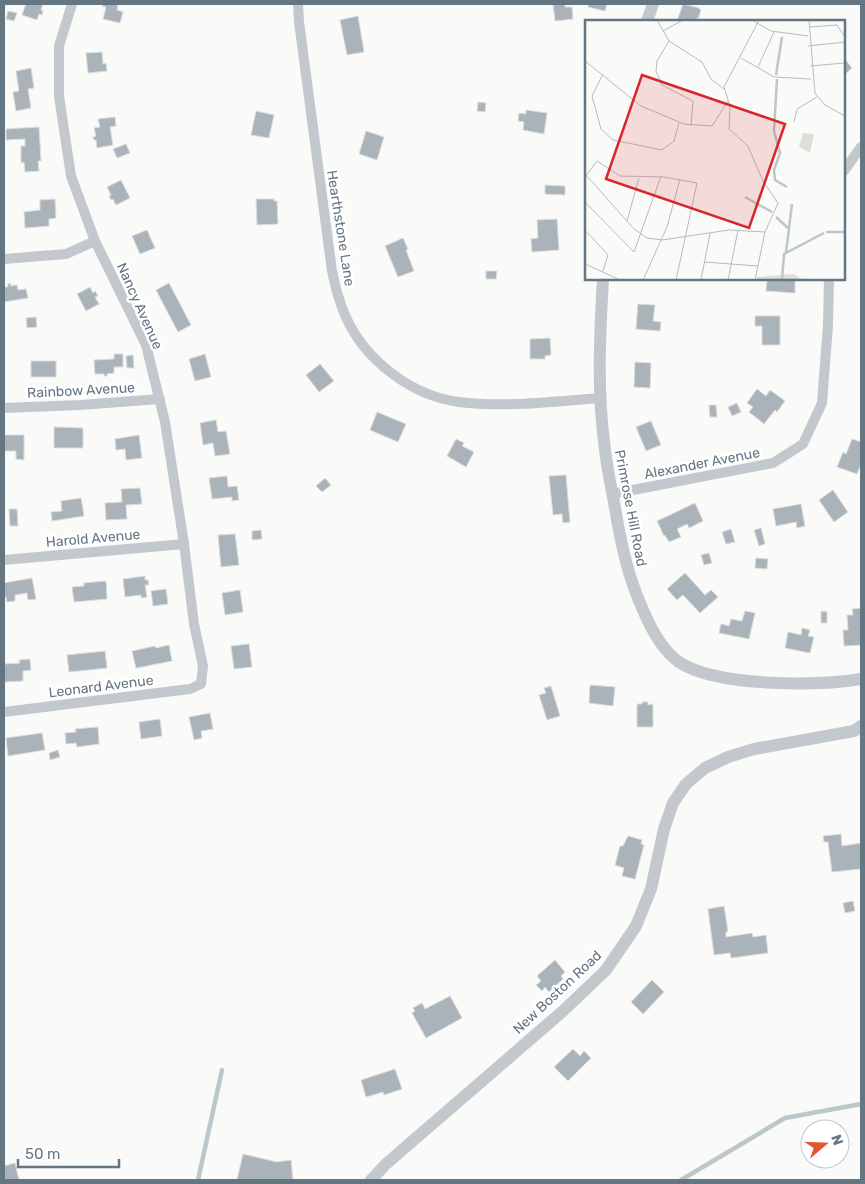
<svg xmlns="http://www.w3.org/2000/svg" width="865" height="1184" viewBox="0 0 865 1184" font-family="Rubik,sans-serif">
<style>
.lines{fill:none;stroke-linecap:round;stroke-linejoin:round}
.stream{stroke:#bbc7cb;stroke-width:4.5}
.building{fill:#aab3b9;stroke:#dcdcda}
.minor{stroke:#c3c8cc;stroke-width:10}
.tertiary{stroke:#c3c8cc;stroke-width:12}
.labels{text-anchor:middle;stroke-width:5;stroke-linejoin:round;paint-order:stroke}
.street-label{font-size:14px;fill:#657683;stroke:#fff}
.inset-river{fill:none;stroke:#bbc7cb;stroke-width:2.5}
.inset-road{fill:none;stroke:#b5bdc2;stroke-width:1}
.view{fill:#d62828;fill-opacity:0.15;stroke:#d62828;stroke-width:2.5}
.inset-edge{fill:none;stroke:#657683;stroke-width:2.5}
</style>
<rect width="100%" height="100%" fill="#fafaf8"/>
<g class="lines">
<!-- stream -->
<g class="stream">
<path d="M198,1180L222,1070"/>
<path d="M681,1180L785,1118L861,1104"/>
</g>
</g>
<!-- building -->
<g class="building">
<path d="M26,4H43L41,10L43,11L42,15L39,14L37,20L22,15Z"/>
<path d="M103,4H118L117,10L123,12L120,23L103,19L106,7L102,6Z"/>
<path d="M553,4H565V7H572L573,19L555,21Z"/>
<path d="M588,4H607L605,11L588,7Z"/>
<path d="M683,4L699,8V9L701,10L698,19L696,18L695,21H677Z"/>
<path d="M8,11L17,13L14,21L6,19Z"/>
<path d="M358,16L364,52L347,55L340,20Z"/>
<path d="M102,52L103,64L106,63L107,71L88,73L86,53Z"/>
<path d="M844,58L852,68L844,75Z"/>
<path d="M31,68L34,88L28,89L31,108L16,111L13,92L19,91L16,71Z"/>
<path d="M478,102L486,103L485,112L477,111Z"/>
<path d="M526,110L547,113L544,134L523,130L524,122L518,121L519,113L526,114Z"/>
<path d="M256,111L274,115L269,138L251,135Z"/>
<path d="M115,117L116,126L110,127L113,145L97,148L96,140H94L93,137L96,136L94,128L100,127L98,119Z"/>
<path d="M39,127L41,161H38L39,171L25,172L24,162L21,163V146H25V139L6,140V129Z"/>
<path d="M366,131L384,137L377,160L359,154Z"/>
<path d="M126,144L130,153L117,158L113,149Z"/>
<path d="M121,180L130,198L116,205L113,199L111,200L109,196L111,195L107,187Z"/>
<path d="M545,185L565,186V195L545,194Z"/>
<path d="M55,199L56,218L49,219V226L25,228L24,212L40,210V200Z"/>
<path d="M256,199H274V201H277L278,224L257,225Z"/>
<path d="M557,219L559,250L532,252L531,239L538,238L537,220Z"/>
<path d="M147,230L155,248L140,254L132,236Z"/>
<path d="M403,238L408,249L406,250L414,271L398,277L385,246Z"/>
<path d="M486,271H497L496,279H486Z"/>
<path d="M779,279H795V293L766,291L767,280L779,281Z"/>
<path d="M10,283L11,286L17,285L18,290L26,289L28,298L4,302V287H8V284Z"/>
<path d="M169,283L191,325L178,332L156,290Z"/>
<path d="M90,287L93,293L95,291L98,296L95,297L99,304L86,311L77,294Z"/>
<path d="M638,304L655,305L653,321L661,322L660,331L636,329Z"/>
<path d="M755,316H780V345H762V326H755Z"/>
<path d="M36,317L37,327L27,328L26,318Z"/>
<path d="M550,338L551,355L545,356V359H530V339Z"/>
<path d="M114,354H123V367H114V373L107,374V376H104V374H95L94,360L114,359Z"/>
<path d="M205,354L211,377L195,381L189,359Z"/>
<path d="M133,355L134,368H127L126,356Z"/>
<rect x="31" y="361" width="25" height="16"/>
<path d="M635,362L651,363L650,388L634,387Z"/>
<path d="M320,364L334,381L319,392L306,375Z"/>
<path d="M757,389L766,396L770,390L785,401L777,412L775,410L764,424L749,412L753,407L747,403Z"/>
<path d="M737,403L741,412L732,416L728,407Z"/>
<path d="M709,405H716L717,417H710Z"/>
<path d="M377,412L406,424L398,442L370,430Z"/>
<path d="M216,420L218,432L226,431L230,454L215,456L213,443L203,445L200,423Z"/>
<path d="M651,421L661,445L646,451L636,427Z"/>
<path d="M54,427L83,428V448H54Z"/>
<path d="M4,435H24V460L16,459V451H4Z"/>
<path d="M139,435L142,458L126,460L125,449L116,450L115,439Z"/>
<path d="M456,439L464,443L462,446L474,452L466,467L447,456Z"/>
<path d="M852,439L861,442V464L857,474L837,467L843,452L846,454Z"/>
<path d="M566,475L570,522L563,523L562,514L553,515L549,476Z"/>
<path d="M227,476L228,487L237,486L239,500L232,501V497L212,499L209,478Z"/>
<path d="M325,478L331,485L322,492L316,486Z"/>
<path d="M140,488L142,504L126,505L127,519L106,520L105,503L122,502L121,489Z"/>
<path d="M833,490L848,512L834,522L819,500Z"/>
<path d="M81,498L84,516L52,521L51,512L62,511L61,501Z"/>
<path d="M695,503L703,521L689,528L687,524L677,529L681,537L669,542L665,535L664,536L657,521Z"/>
<path d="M801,504L805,526L797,528L796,522L776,526L773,509Z"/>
<path d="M9,509H17L18,526H10Z"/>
<path d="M761,528L765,544L759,546L754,530Z"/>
<path d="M731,529L735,542L726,544L722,532Z"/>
<path d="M261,530L262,539L252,540V531Z"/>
<path d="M235,534L239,565L221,567L218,535Z"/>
<path d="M709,553L712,563L704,565L701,555Z"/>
<path d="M756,558L768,559L767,569L755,568Z"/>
<path d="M685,573L705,595L711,590L718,597L700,613L683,595L677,600L667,589Z"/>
<path d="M145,576V580H148L149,585H145L147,597L141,598V595L125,597L123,579Z"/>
<path d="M32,578L36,599L28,600L27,593L15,595V601L7,602L6,597L4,598V583Z"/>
<path d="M106,581L107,599L74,602L72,587L84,586V583Z"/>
<path d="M166,589L168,604L153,606L151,591Z"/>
<path d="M240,590L243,612L225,615L222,593Z"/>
<path d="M861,608V645L844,646L843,630H848L847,615H853L852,609Z"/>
<path d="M745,611L755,613L749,639L719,633L721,624L729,626L731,619L742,621Z"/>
<path d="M821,611L827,612V623H821Z"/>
<path d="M802,628L810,630L808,636L814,637L810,653L785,648L788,632L801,635Z"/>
<path d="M249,644L252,667L234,669L231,646Z"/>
<path d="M169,645L172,661L136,668L132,651L155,646L156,648Z"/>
<path d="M105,651L107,668L69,672L67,655Z"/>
<path d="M30,659L31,670L23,671V681L4,682V664L20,663L19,660Z"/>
<path d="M590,685L615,687L613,706L589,703Z"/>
<path d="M551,686L560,716L547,720L539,695L546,693L544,688Z"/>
<path d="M642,702H648V705L653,704V727H637V704H642Z"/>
<path d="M210,713L213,729L201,731L202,738L194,740L189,717Z"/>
<path d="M160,719L162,736L141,739L139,722Z"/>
<path d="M98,727L99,744L77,747L76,743L66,744L65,733L76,732L75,729Z"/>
<path d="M42,733L45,750L8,756L6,738Z"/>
<path d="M58,750L60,757L50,760L49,753Z"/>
<path d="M841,834L842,846L861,843V869L832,872L828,842H824L823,836Z"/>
<path d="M628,836L642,840L641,844L644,845L635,879L622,876L624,868L615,865L620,846H623Z"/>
<path d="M853,901L855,911L845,913L843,903Z"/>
<path d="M724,906L728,931L726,932V937L752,933L753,937L766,935L768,953L731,958L730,953L714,955L708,909Z"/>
<path d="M555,960L565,972L561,976L563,979L549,992L545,987L542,991L536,985L541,981L537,976Z"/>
<path d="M652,980L664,992L643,1014L631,1002Z"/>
<path d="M450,996L462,1018L426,1038L412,1013L415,1011L413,1008L422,1003L425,1009Z"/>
<path d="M573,1049L580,1056L584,1051L591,1058L568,1081L554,1067Z"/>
<path d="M395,1069L402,1089L384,1095L383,1092L366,1097L361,1080Z"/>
<path d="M243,1154L277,1162L291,1160L293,1180H237Z"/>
<path d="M15,1163L19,1180H4V1166Z"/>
</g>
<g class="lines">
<!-- minor -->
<g class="minor">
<path d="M298,4L299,22L332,271C335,286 339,301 345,315C364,360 412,396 459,402C506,408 555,401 601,398"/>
<path d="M844,171L861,147"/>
<path d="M4,259L66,254L95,241"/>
<path d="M4,408L80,405L160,399"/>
<path d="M612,494L773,463L803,444L822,403L828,325L829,279"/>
<path d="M4,560L184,544"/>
<path d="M4,712L190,689L201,684L203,666L194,624L184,544L165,422L146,345L95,241L71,176L59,96V46L72,4"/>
</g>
<!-- tertiary -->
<g class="tertiary">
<path d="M647,21L653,4"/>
<path d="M603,279C600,332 597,388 604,441C606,464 611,486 615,508C621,544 628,577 643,610C651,629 662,650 679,662C716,687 818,686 861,679"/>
<path d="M371,1180L386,1164L563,1011L606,970L636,926L651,889L664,829L673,803L686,784L705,768L728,757L754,749L854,731L861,726"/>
</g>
</g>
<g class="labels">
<!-- street labels -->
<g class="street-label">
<text transform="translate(341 228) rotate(81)" y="5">Hearthstone Lane</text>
<text transform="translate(140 306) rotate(66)" y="5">Nancy Avenue</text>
<text transform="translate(81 390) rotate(-3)" y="5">Rainbow Avenue</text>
<text transform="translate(702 463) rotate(-11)" y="5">Alexander Avenue</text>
<text transform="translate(631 508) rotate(79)" y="5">Primrose Hill Road</text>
<text transform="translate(93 538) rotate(-5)" y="5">Harold Avenue</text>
<text transform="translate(101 686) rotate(-7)" y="5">Leonard Avenue</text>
<text transform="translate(557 992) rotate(-43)" y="5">New Boston Road</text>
</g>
</g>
<!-- overview -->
<g transform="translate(585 20)">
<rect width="260" height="260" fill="#fafaf8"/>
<path d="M218,113L229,114L225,133L214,127Z" fill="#dadfd7"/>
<path d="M209,254L218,260H172V257Z" fill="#dadfd7"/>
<path class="inset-river" d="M191,55L197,17M192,59L189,111L195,133L189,150L190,160L202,167M160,177L187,192M191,197L204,209L201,232M204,208L207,184M241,212H260M197,260L199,234L239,213"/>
<path class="inset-road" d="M72,0L84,21L117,42L126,59L139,69M167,0L186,11L223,16M224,0L230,73L240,85L260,96M224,7L252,5L260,17M78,11L98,0M84,21L72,41L71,51L77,65L108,81L106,106M223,26L260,22M156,38L189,57L226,59M0,41L56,86L99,104L127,106L143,81M225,46L260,43M173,47L189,12M18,54L7,76L16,109L28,120L77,130L89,121L94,103M209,102L212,89L232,77M1,155L49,209L62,218L77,220L144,210L180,212M0,157L12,141L35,156L79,157L112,163L91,260M0,182L49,232L76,156M42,201L54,158M0,210L23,235L18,251M119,242L173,246M0,244L35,260M58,260L82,207L95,159M116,260L125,213M143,260L153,210M170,260L180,212L193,183L178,161L163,126L144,109L145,86L139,67L174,0"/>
<path class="view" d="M57,55L200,104L164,208L21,159Z"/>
<rect width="260" height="260" class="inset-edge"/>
</g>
<!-- border -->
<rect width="865" height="1184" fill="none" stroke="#657683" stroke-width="10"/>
<!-- north arrow -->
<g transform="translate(825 1144) rotate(71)"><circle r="24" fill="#ffffff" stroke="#c1c8cd"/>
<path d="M0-4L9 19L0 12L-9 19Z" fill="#e4572e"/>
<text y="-8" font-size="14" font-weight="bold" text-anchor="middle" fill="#657683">N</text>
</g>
<!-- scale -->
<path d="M18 1159v8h101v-8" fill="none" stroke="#657683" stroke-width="2.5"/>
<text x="25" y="1159" font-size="15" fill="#657683" stroke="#ffffff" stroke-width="4" paint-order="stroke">50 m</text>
</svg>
